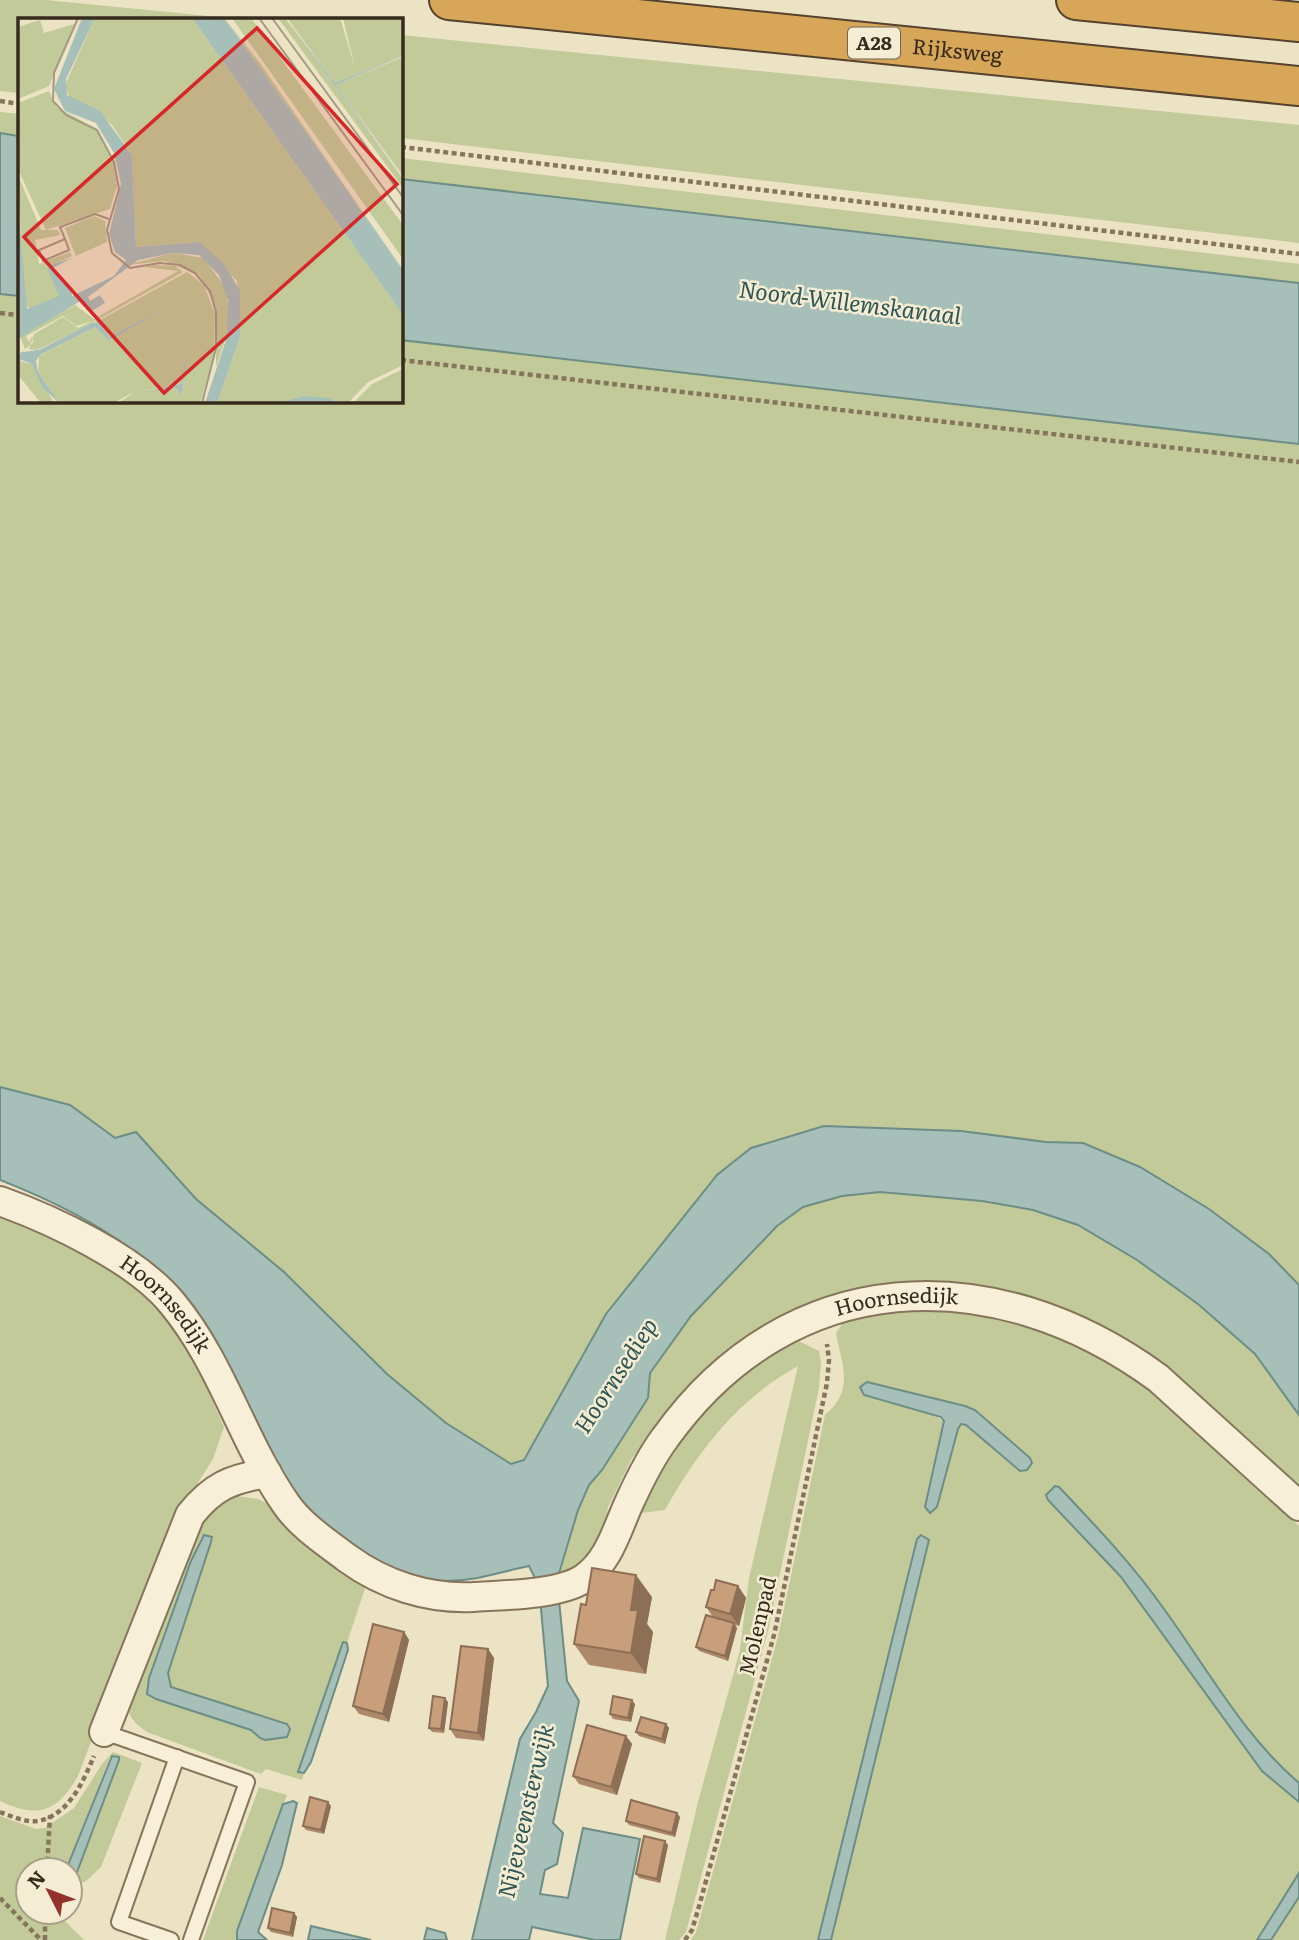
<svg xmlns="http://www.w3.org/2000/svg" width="1299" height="1940" viewBox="0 0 1299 1940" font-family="Literata,serif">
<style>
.green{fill:#c1ca98;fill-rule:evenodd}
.water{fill:#a6bfb9;stroke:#6d8d87;stroke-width:2}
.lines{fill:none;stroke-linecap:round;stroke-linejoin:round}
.service-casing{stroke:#86745b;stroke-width:18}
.minor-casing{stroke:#86745b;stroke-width:32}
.motorway-casing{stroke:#54422f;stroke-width:42}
.path{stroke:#86745b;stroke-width:4.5;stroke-dasharray:5 3.5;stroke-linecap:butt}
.service{stroke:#f7efd7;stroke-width:14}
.minor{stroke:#f7efd7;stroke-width:28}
.motorway{stroke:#d8a658;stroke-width:38}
.wall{fill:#ad896a}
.shaded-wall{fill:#8d6f56}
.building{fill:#c99f7b;stroke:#8d6f56;stroke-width:2}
.labels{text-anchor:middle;stroke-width:5;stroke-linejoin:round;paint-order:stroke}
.shield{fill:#f4ecd3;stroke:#706554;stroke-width:2}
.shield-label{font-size:19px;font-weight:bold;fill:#372b1e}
.street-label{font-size:21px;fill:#372b1e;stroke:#f4ecd3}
.water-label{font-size:23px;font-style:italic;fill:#2e5655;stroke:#f4ecd3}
.inset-road{fill:none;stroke:#a49982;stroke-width:2}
.view{fill:#d62828;fill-opacity:0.15;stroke:#d62828;stroke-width:3.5}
.inset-edge{fill:none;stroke:#372b1e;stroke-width:3.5}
</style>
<rect width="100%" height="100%" fill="#ece2c4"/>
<!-- green -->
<g class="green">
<path d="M0,0H46L239,19H19V93L0,91Z"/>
<path d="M401,35L1299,125V243L401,138Z"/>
<path d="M0,112L19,114V136L0,133Z"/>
<path d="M401,158L1299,264V283L401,179Z"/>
<path d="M0,294L19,296V401H401V340L1299,444V1285L1269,1254L1209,1209L1140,1167L1083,1143L1046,1142L961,1131L824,1126L606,1314L524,1461L511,1464L446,1423L387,1374L284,1272L196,1199L136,1132L115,1138L70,1105L0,1087Z"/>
<path d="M880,1192L982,1201L1034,1210L1078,1225L1137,1260L1198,1304L1255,1354L1299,1415V1497L1073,1321L855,1295L668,1420L632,1458L608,1507L602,1545L589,1564L557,1580L578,1510L589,1485L602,1470L648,1398L650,1374L691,1316L777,1226L803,1207L842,1196Z"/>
<path d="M0,1204L116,1268L151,1300L188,1345L224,1427L213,1459L177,1516L78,1776C57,1812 39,1819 0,1801Z"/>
<path d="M962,1308L1065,1334L1144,1379L1299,1526V1783C1243,1735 1207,1668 1164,1609C1133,1565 1096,1526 1059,1487L1048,1500L1121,1577L1262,1771L1299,1802V1873L1257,1940H831L929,1541L917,1539L818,1940H691L696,1932L702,1911L778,1637L825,1415C855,1390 842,1366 836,1333L845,1320L853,1316ZM867,1382L965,1406L975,1410L1030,1458L1032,1463L1020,1471L966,1424H961L926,1506L944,1421Z"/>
<path d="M799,1341L819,1351L821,1363L819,1388L768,1631L686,1932L679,1940H665L699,1798L740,1650L749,1578L798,1366C738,1399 698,1451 665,1510L634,1514L651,1479L709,1398L786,1343Z"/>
<path d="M236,1496L258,1499L269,1504L368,1579L347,1643L343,1642L298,1771L304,1773L302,1780L266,1769L261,1774L147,1732C134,1723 128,1716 125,1700L204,1511ZM201,1538L190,1607L168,1673L171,1687L287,1737L260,1738L252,1730L156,1699L147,1694L191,1561Z"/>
<path d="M113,1752L142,1763L101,1867L85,1882L73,1883L119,1760L110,1757L66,1870H28V1912H62L63,1919L84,1940H0V1816L36,1829L45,1828L74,1808L102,1764Z"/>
<path d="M259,1787L287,1795L237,1931V1940H203Z"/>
<path d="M1299,1897V1940H1271Z"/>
</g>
<!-- water -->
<g class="water">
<path d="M0,133L19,136V296L0,294Z"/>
<path d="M401,179L1299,283V444L401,340Z"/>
<path d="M0,1087L70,1105L115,1138L136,1132L196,1199L284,1272L387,1374L446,1423L511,1464L524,1460L606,1314L717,1175L751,1148L824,1126L961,1131L1046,1142L1083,1143L1140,1167L1209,1209L1269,1254L1299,1285V1415L1255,1354L1198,1304L1137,1260L1078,1225L1033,1210L982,1201L880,1192L842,1196L803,1207L777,1226L691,1316L650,1373L648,1398L602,1470L589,1485L578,1510L557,1580L567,1681L579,1701L553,1823L563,1833L557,1864L545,1870L540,1894L568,1898L583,1828L640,1839L620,1940H595L532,1927L529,1940H472L520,1739L536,1712L548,1686L540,1598L536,1580L529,1566C499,1572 478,1581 446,1581C381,1581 326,1533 287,1486C274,1469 261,1440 252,1420C233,1380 218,1338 189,1303C139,1244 71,1208 0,1180Z"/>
<path d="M867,1382L965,1406L975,1410L1030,1458L1032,1463L1027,1470L1020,1471L966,1425L961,1424L958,1429L937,1507L930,1513L925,1507L944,1421L941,1417L864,1395L860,1387Z"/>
<path d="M1055,1486L1059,1487C1096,1526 1133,1565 1164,1609C1207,1668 1243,1735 1299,1783V1802L1262,1771L1121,1577L1048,1500L1046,1495Z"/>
<path d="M204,1535L212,1537L211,1542L168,1673L171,1687L287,1724L290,1729L287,1737L265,1740L260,1738L251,1730L156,1699L147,1694L149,1678L191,1561Z"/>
<path d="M921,1535L929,1540L831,1940H818L917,1539Z"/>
<path d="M343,1642L347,1643L348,1650L311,1762L304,1773L298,1772Z"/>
<path d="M112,1756L119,1757V1760L70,1891V1870H66Z"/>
<path d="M293,1801L297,1803L282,1865L258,1932L267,1940H237V1931L283,1804Z"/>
<path d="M1299,1873V1897L1271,1940H1257Z"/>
<path d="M311,1926L371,1940H308Z"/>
<path d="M427,1928L445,1933L447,1940H424Z"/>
</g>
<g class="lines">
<!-- service casing -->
<g class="service-casing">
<g id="service">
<path d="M104,1732L247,1782L191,1940"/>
<path d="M171,1940L119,1922L177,1757"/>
</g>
</g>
<!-- minor casing -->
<g class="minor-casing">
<g id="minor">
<path id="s1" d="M0,1201C53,1220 136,1259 172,1303C222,1363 242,1441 286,1504C301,1526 326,1542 347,1558C384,1585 428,1599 473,1597C503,1595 558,1595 583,1579C609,1562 617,1529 629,1503C639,1481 650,1458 665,1438C789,1264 993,1257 1158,1378L1299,1506"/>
<path d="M104,1732L190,1515C213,1486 231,1479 267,1473"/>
</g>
</g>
<!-- motorway casing -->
<g class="motorway-casing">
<g id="motorway">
<path id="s2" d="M449,0L1299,86"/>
<path d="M1076,0L1299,22"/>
</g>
</g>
<!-- path -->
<g class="path">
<path d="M0,101L19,104"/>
<path d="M401,147L1299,254"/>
<path d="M0,313L19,315"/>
<path d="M401,360L1299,462"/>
<path d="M0,1812C11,1816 26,1823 38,1821C69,1815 83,1782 94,1756"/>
<path d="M47,1870L50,1815"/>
<path d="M0,1898L41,1940"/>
<path d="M45,1940V1912"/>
<path d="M685,1940L692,1930L698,1910L774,1635L827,1383L829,1360L827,1344"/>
</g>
<!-- service -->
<use href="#service" class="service"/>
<!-- minor -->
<use href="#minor" class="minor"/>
<!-- motorway -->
<use href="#motorway" class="motorway"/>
</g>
<!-- wall -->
<g class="wall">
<path d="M738,1586L746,1598L739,1626L735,1625L737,1628L728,1661L699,1651L696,1647L713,1617L706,1607L714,1590Z"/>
<path d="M652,1597L647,1624L653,1632L646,1674L589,1665L574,1644L586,1605Z"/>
<path d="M404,1632L409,1640L389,1722L359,1714L353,1706Z"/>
<path d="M488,1649L494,1658L484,1741L456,1738L450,1729Z"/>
<path d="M448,1702L444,1733L432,1732L429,1728Z"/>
<path d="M635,1704L631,1722L613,1719L610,1714Z"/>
<path d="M666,1724L669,1728L665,1744L639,1736L636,1732Z"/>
<path d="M626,1736L632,1744L617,1795L579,1784L573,1776Z"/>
<path d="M331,1806L324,1834L306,1830L303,1826Z"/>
<path d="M680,1817L675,1837L629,1825L626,1821Z"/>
<path d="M668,1845L660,1883L639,1878L636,1874Z"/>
<path d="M294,1913L297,1917L293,1937L271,1932L268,1928Z"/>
</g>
<!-- shaded-wall -->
<g class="shaded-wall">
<path d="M636,1575L652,1597L647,1624L653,1632L646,1674L631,1653V1610Z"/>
<path d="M738,1586L746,1598L739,1626L730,1614Z"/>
<path d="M734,1623L737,1628L728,1661L725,1656Z"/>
<path d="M404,1632L409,1640L389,1722L383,1714Z"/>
<path d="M488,1649L494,1658L484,1741L478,1733Z"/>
<path d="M445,1698L448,1702L444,1733L441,1729Z"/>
<path d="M632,1700L635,1704L631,1722L628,1718Z"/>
<path d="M666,1724L669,1728L665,1744L662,1739Z"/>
<path d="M626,1736L632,1744L617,1795L611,1787Z"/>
<path d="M328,1802L331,1806L324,1834L321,1830Z"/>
<path d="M677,1813L680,1817L675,1837L672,1833Z"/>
<path d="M665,1841L668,1845L660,1883L657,1879Z"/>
<path d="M294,1913L297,1917L293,1937L290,1933Z"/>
</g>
<!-- building -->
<g class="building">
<path d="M592,1568L636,1575L631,1610H638L631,1653L574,1644L581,1604L586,1605Z"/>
<path d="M716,1580L738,1586L730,1614L706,1607L711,1590H714Z"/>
<path d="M706,1615L734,1623L725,1656L696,1647Z"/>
<path d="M373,1624L404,1632L383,1714L353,1706Z"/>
<path d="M461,1646L488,1649L478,1733L450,1729Z"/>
<path d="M433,1696L445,1698L441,1729L429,1728Z"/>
<path d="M613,1696L632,1700L628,1718L610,1714Z"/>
<path d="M641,1717L666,1724L662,1739L636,1732Z"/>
<path d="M587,1725L626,1736L611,1787L573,1776Z"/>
<path d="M310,1797L328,1802L321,1830L303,1826Z"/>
<path d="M631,1800L677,1813L672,1833L626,1821Z"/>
<path d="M644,1836L665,1841L657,1879L636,1874Z"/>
<path d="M272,1908L294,1913L290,1933L268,1928Z"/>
</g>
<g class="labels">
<!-- shield labels -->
<rect class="shield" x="848" y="27.5" width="52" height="31" rx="5"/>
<g class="shield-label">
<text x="874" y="50">A28</text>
</g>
<!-- street labels -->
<g class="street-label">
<text dy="7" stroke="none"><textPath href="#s2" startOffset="511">Rijksweg</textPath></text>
<text dy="7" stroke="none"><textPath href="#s1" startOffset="1206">Hoornsedijk</textPath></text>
<text dy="7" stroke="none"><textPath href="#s1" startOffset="198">Hoornsedijk</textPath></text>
<text transform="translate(758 1626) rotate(-77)" y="7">Molenpad</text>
</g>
<!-- water labels -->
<g class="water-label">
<text transform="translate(850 303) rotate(7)" y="8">Noord-Willemskanaal</text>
<text transform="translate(616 1376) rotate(-57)" y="8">Hoornsediep</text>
<text transform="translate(526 1811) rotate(-77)" y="8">Nijeveensterwijk</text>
</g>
</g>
<!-- overview -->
<g transform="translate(18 18)">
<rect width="385" height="385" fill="#ece2c4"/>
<path d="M77,0H174L385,297V347L350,364L330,385L286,378L258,385H199L222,319L219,263L182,224L118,229L114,137L94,107L73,88L52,82L47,67ZM206,0L242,45L385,252L295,124ZM214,0H233L385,207V241ZM260,0H267L385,161V170ZM269,0H322L337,50L325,0H385V38L317,65ZM22,2L26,15L56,6L31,68L0,81V9ZM385,39V158L318,67ZM31,73L38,89L77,110L95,141L99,168L92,191L28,212L0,151V85ZM0,157L23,212H40L42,217L17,222L21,246L52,234L54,238L29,250L42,278L15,292L6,287ZM76,198L87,203L89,224L58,238L47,210ZM155,235L186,240L208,271L212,307L198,349V289L181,257L147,243L109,247ZM137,247L157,248L165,254L81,301L58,308L45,298L8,318L11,324L14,318L15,325L7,331L2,318L57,287L76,301L160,253L126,249ZM169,254L186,267L197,296L196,338L182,385H101L116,374L95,385H41L20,354L21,338L77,309L91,323L154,287L91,319L77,304L19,332L11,331L16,316L45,299L60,310L75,303L82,302ZM174,297L163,379L159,370L126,373L163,366ZM4,334L2,343L14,346L36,385H23L0,357V336ZM385,351V385H335L354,366Z" fill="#c1ca98" fill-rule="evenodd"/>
<path d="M64,0H77L48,61L49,77L81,92L114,137L118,229L182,224L207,247L222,273V319L199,385H187L209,319L210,282L201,257L181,237L155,235L120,242L70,279L72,283L82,277L87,285L72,294L64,282L0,321V188L9,291L41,278L29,250L33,247L54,240L35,250L53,269L54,278L96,258L108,242L97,234L91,216L103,166L96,135L78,105L47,93L36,71ZM174,0H206L295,124L385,252V297ZM267,0L317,65L385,38L318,67L385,161ZM154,287L91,323L77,309L22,337L18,343L20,354L41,385L24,369L14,346L1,341L4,334L21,332L74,305H81L91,319ZM174,297L163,379L159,370L125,374L163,366ZM286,378L310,380L320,385H258Z" fill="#a6bfb9"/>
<path class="inset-road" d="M60,0L36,55L35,83L48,97L79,112L96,144L101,171L89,212L94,235L112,250L142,245L162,247L177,255L192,273L198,294V330L184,385M241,0L385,197M254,0L385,179M47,221L21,232L25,243L51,232L47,221L42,209L77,196L91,201"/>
<path class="view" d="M239,10L379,166L146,375L6,219Z"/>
<rect width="385" height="385" class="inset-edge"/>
</g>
<!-- north arrow -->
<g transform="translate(49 1891) rotate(312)"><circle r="33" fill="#f4ecd3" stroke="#a89f8b" stroke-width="2"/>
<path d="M0-5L12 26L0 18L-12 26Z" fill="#93322d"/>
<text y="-10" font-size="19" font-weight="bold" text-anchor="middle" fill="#372b1e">N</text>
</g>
</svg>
